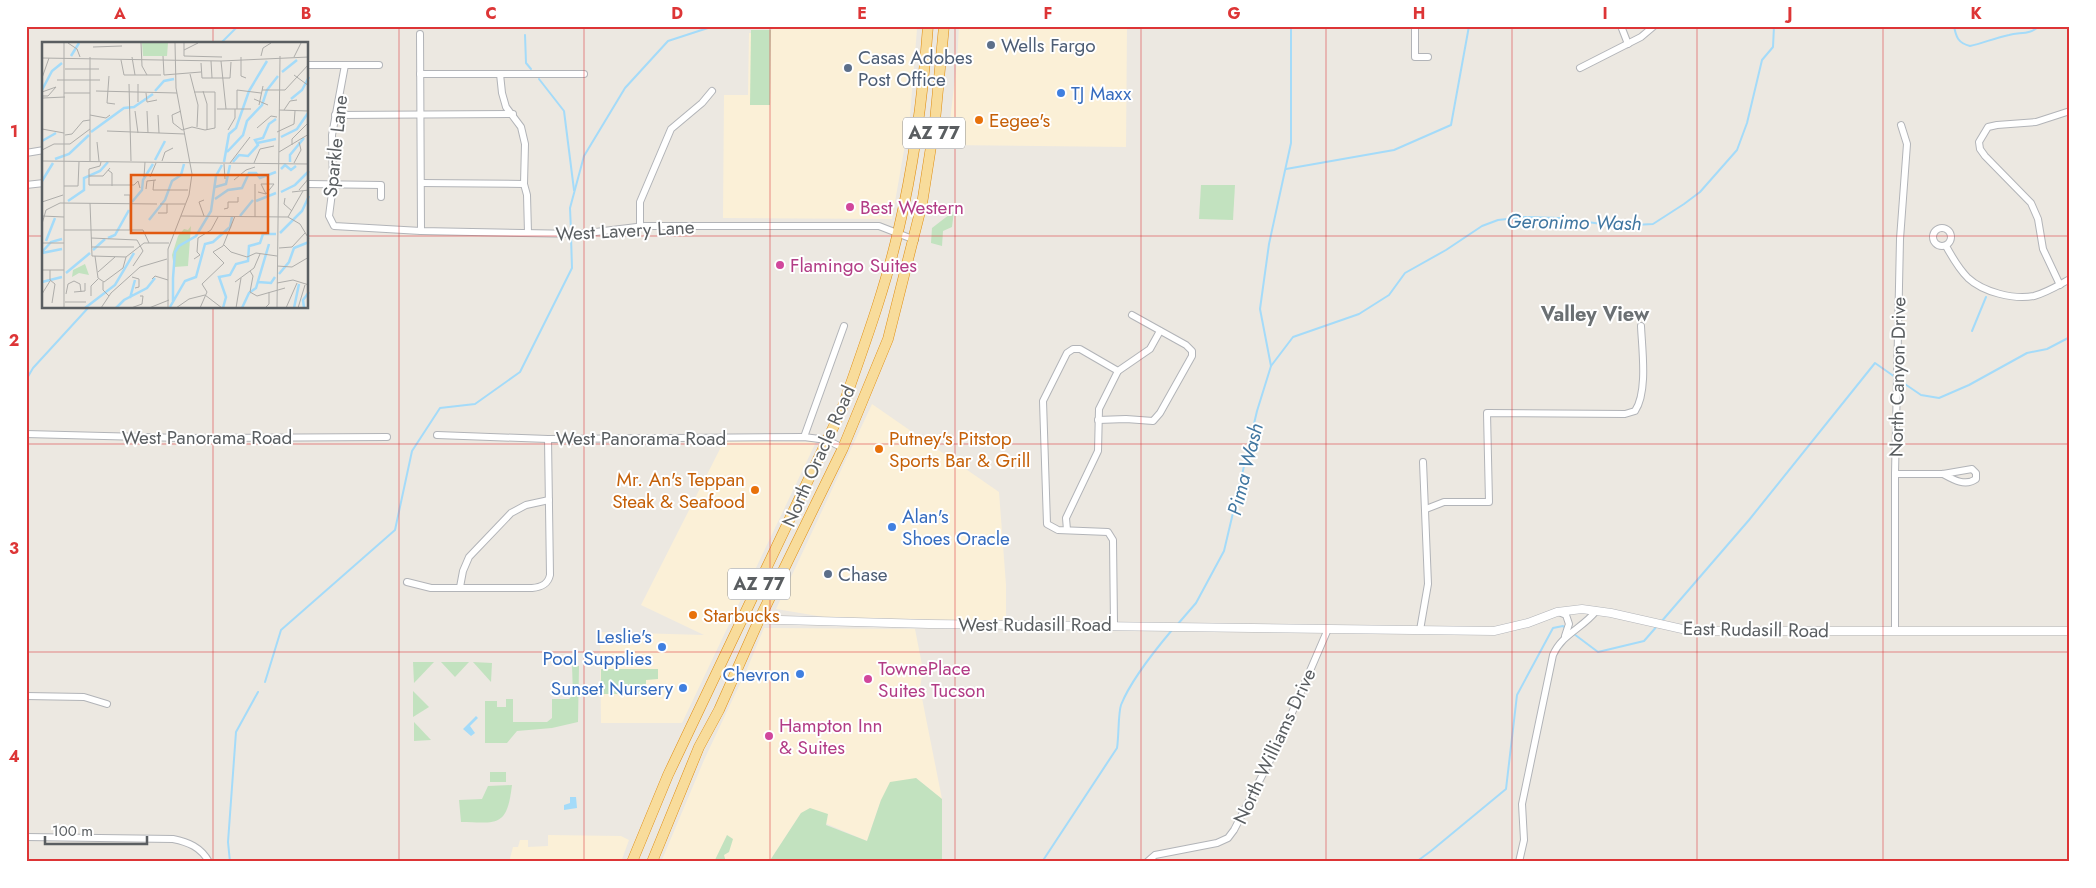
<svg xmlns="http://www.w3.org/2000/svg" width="2096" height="888" viewBox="0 0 2096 888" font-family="Jost,sans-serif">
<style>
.commercial{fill:#fbf0d7}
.green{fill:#c2e2bf}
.water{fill:#a4dbf9}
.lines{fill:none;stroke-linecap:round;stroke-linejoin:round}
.stream{stroke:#a4dbf9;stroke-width:2}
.minor-casing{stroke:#b2b4b8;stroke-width:8}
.tertiary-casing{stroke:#b2b4b8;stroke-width:9}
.trunk-casing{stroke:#df8c0e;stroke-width:11}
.minor{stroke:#fff;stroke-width:6}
.tertiary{stroke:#fff;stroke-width:8}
.trunk{stroke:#f8dc9b;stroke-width:10}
.grid{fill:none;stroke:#dd3536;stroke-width:1;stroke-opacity:0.55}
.service-dot{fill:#5c6f8a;stroke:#fff;stroke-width:2}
.shop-dot{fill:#3f7fe0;stroke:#fff;stroke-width:2}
.food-dot{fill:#e8710a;stroke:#fff;stroke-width:2}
.hotel-dot{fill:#d1479c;stroke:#fff;stroke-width:2}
.labels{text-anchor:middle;stroke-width:4;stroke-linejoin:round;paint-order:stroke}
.shield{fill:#fff;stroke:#8c8e90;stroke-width:1}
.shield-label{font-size:18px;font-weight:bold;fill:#5a5e61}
.service-label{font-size:19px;fill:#4e5e75;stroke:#fff;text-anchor:start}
.shop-label{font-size:19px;fill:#366cbe;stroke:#fff;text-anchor:end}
.food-label{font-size:19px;fill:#c56008;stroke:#fff;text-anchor:start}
.street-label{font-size:19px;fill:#5a5e61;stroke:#fff}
.hotel-label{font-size:19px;fill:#b23c85;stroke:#fff;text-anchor:start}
.water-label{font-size:20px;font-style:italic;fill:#4177a1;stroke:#fff}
.neighbourhood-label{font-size:20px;font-weight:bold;fill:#6b7073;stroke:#fff}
.inset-river{fill:none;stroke:#a4dbf9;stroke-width:2.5}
.inset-road{fill:none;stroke:#aeadaa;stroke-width:1}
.view{fill:#e15910;fill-opacity:0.15;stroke:#e15910;stroke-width:2.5}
.inset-edge{fill:none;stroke:#5a5e61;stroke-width:2.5}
.neatline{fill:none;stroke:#dd3536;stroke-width:2}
.grid-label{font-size:16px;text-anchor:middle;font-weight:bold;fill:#dd3536}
</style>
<rect width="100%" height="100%" fill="#ece8e1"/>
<!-- commercial -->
<g class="commercial">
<path d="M959,26H1127L1126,147L947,145L957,62Z"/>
<path d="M773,27L917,29L910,116L892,219L723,218L724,95H748L749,33H751V30H772Z"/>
<path d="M872,404L999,492L1006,585V621L824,617L776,609Z"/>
<path d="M724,441L816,442L682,723H601L600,632L704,635L641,605Z"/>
<path d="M764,628L915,629L923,670L920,688L942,799L916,778L881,800L867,841L801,813L769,862H661L704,760L747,669Z"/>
<path d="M548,835L621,836L629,840L621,862H509L513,847H518L520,840H528V847L548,846Z"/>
</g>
<!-- green -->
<g class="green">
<path d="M751,30H771L770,105H750Z"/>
<path d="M1201,185H1235L1233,220L1199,219Z"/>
<path d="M954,211L952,227L943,231L942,246L931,243L932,228Z"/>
<path d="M413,662H434L414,683Z"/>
<path d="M441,662H469L455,677Z"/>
<path d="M473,662L492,663L491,682Z"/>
<path d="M572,665L579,666L578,722L552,728L517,731L507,743H485V701H497V707H506V699H513V722H547L552,718V699H569L573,695Z"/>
<path d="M601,669H658V679L646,680V694H601Z"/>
<path d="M413,691L429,707L413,717Z"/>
<path d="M414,722L431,740L414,741Z"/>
<rect x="490" y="772" width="16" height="10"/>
<path d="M916,778L942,799V862H769L801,813L810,808L828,814L826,825L867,841L881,800L890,782Z"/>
<path d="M512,785C507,827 498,823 461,822L459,800L482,799L488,786Z"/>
<path d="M727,835L733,839L729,852L724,855L726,862H714Z"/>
</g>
<!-- water -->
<g class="water">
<path d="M476,716L478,718L470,726L475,733L471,736L463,729Z"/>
<path d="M570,797H576L577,808L564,810V805L570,803Z"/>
</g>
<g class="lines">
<!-- stream -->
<g class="stream">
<path d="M1954,26C1956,37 1958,43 1970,46C1983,43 1995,38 2009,35C2020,32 2030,35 2039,26"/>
<path d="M525,35L526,63L531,69"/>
<path d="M220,44L238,26"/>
<path d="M539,79L564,111L574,190"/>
<path d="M1286,169L1394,150L1451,125L1469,26"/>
<path d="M571,231L570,208L584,156L625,88L668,41L714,26"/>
<path d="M1972,331L1986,297"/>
<path d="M1271,366L1293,337L1359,314L1389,295L1405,273L1446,250L1482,226L1498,220L1525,217L1559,218L1616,226L1653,224L1684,204L1700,192L1737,150L1747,123L1762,60L1773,47L1774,26"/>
<path d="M26,380L33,368L88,308"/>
<path d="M1899,380L1921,395L1939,398L1969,385L2027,353L2047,349L2070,337"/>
<path d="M1661,622L1749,520L1875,363L1895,377"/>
<path d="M1177,625L1196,603L1224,551L1257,411L1271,366L1260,309L1269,244L1291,143V26"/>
<path d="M1574,634L1598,652L1644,641L1658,625"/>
<path d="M265,682L281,630L395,530L412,451L440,408L475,404L520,372L572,268L571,236"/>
<path d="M230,862L228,842L236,732L258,692"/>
<path d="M1042,862L1117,748C1119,736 1118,714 1121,705C1130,682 1156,649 1172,630"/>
<path d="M1416,862L1431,851L1506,789L1517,695L1553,628L1563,626L1566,629"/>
</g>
<!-- minor casing -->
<g class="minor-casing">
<g id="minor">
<path d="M1415,26V57H1428"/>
<path d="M1621,26L1628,44"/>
<path d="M420,34L421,231"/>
<path d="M308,65H379"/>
<path d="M345,65L332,135L333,185L329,216L334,226L421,231L579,234L645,226H879L915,240"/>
<path d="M1580,68L1641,37L1654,26"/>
<path d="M420,74H584"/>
<path d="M500,74L502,93L506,107L521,127L525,144L524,184L527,195L528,233"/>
<path d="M335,115L513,114"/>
<path d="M26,153L44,150"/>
<path d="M421,183L524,184"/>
<path d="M308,184L381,185V197"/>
<path d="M26,185L44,183"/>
<path d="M640,227V202L671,129L702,103L712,91"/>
<circle cx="1942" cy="237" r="9"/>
<path d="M1946,246C1952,257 1958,268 1968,278C1983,292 2014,300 2034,296C2046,293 2059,285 2070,279"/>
<path d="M2060,285L2043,249L2038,219L2031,203L1985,156L1980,149L1979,142L1988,127L1997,125L2036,122L2070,111"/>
<path d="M1098,420L1126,419L1153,421L1160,413L1192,356V351L1186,345L1132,315"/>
<path d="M26,434L182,438L387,437"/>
<path d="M437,435L548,439L804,437L827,440L843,448"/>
<path d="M804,437L844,326"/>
<path d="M1895,474H1943L1972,469L1976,473V479C1965,487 1952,479 1943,474"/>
<path d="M1426,509L1444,502H1489L1487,413L1625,414L1635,411C1648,392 1642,349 1641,326"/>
<path d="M1067,530L1066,518L1098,451L1099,409L1118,371L1150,349L1160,331"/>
<path d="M407,582L431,588H532C542,587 548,584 550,575L548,439"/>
<path d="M460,587L463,571L469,557L511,513L526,505L549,500"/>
<path d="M1559,612L1566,615L1569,624L1565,636"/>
<path d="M1114,625L1113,540L1108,532L1058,530L1047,524L1043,401L1067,353L1073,349H1080L1118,371"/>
<path d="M1420,630L1428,584L1423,462"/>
<path d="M1895,631V474L1900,239L1907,144L1901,125"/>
<path d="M26,696L84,697L107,704"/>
<path d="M26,837L173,839C188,842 201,847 209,862"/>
<path d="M1147,862L1155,855L1217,843L1228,838L1234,830L1279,743L1328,629"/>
<path d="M1519,862L1524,840L1522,804L1553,655C1562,634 1583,628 1596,611"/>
</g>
</g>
<!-- tertiary casing -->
<g class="tertiary-casing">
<path id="tertiary" d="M741,619L929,624L1494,631L1528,623L1557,612L1582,609L1611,613L1691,631H2070"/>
</g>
<!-- trunk casing -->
<g class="trunk-casing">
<g id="trunk">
<path d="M632,862L668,775L842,409C862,351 884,293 898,232C914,165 923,95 928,26"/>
<path d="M652,862L699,747L719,710L759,620L843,448L888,339L922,204L935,121L944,26"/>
</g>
</g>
<!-- minor -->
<use href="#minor" class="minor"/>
<!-- tertiary -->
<use href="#tertiary" class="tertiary"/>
<!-- trunk -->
<use href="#trunk" class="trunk"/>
</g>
<!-- grid -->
<path class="grid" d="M213,26V44M399,26V862M584,26V862M770,26V862M955,26V862M1141,26V862M1326,26V862M1512,26V862M1697,26V862M1883,26V862M26,236H44M308,236H2070M213,308V862M26,444H2070M26,652H2070"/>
<!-- markers -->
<g class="service-dot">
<circle cx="991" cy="45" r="5"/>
<circle cx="848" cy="68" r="5"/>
<circle cx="828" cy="574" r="5"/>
</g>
<g class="shop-dot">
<circle cx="1061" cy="93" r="5"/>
<circle cx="892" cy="527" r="5"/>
<circle cx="662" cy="647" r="5"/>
<circle cx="800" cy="674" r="5"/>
<circle cx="683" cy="688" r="5"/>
</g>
<g class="food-dot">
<circle cx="979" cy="120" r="5"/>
<circle cx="879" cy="449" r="5"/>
<circle cx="755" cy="490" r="5"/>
<circle cx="693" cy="615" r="5"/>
</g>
<g class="hotel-dot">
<circle cx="850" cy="207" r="5"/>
<circle cx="780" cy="265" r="5"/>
<circle cx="868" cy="679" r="5"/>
<circle cx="769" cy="736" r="5"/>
</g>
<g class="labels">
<!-- shield labels -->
<g class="shield">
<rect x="903" y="117.5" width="62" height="31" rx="4"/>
<rect x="728" y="568.5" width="62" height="31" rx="4"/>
</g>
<g class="shield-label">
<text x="934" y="139">AZ 77</text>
<text x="759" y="590">AZ 77</text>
</g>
<!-- service labels -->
<g class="service-label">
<text x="1001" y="52">Wells Fargo</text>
<text x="858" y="64">Casas Adobes<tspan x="858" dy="22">Post Office</tspan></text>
<text x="838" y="581">Chase</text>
</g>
<!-- shop labels -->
<g class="shop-label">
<text x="1071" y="100" text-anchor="start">TJ Maxx</text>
<text x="902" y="523" text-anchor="start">Alan's<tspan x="902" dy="22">Shoes Oracle</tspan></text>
<text x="652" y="643">Leslie's<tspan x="652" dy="22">Pool Supplies</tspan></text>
<text x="790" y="681">Chevron</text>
<text x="673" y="695">Sunset Nursery</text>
</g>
<!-- food labels -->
<g class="food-label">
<text x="989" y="127">Eegee's</text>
<text x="889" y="445">Putney's Pitstop<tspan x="889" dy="22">Sports Bar &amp; Grill</tspan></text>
<text x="745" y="486" text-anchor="end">Mr. An's Teppan<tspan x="745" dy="22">Steak &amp; Seafood</tspan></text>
<text x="703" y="622">Starbucks</text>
</g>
<!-- street labels -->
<g class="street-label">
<text transform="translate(335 146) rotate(-84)" y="7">Sparkle Lane</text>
<text transform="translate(625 230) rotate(-3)" y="7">West Lavery Lane</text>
<text transform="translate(1897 377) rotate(-89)" y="7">North Canyon Drive</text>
<text x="207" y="444">West Panorama Road</text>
<text x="641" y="445">West Panorama Road</text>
<text transform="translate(818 456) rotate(-66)" y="7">North Oracle Road</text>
<text x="1035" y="631">West Rudasill Road</text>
<text transform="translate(1756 629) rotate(1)" y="7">East Rudasill Road</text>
<text transform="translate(1274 746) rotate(-65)" y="7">North Williams Drive</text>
</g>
<!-- hotel labels -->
<g class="hotel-label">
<text x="860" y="214">Best Western</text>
<text x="790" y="272">Flamingo Suites</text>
<text x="878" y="675">TownePlace<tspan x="878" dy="22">Suites Tucson</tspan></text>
<text x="779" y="732">Hampton Inn<tspan x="779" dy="22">&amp; Suites</tspan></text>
</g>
<!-- water labels -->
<g class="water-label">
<text transform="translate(1574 222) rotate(1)" y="7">Geronimo Wash</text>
<text transform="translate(1245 469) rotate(-76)" y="7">Pima Wash</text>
</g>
<!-- neighbourhood labels -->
<g class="neighbourhood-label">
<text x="1595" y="321">Valley View</text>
</g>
</g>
<!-- overview -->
<g transform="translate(42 42)">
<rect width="266" height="266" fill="#ece8e1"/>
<path d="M100,1H126L125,14H101ZM149,184L146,224L132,225L130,213L136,194L142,187L146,188ZM43,222L47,233L37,231L30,235L31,228Z" fill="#c2e2bf"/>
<path class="inset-river" d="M29,14L37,1M240,30L255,18M0,48L10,29L20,21M113,49L122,39L132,37M249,57L260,48L267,35M49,90L82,66L92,65L111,52M239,95L255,87L266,71M0,99L14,91M215,101L234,97M185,110L201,93L205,79L220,63L225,48L236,34M13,117L27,112L47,93M113,118L123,99M182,120L187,92L194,86L207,49L225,19M191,120L197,113L206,114L216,103L213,98L221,96L227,82L234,77M248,120V113L262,96M239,127L243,123L249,128L254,124M0,139L11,121M173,145L184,142L188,123M239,150L253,143L267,129M173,157L186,148L200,146L207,131H214L218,136L234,130M26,159L42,148V136L58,129L66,120M214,159L234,151M90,160L100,148L101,138L111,122M198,174L211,158M107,178L123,158L130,139L139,133L142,122M238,191L260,169L267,154M66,196L73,193L87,168M4,199L13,176M51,208L63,197M0,210L9,200L20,197M0,211L20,207M24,231L48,211M237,232L247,220L252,206L267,200M131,236L133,210L137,204L154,194L169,169L174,134L180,123M0,240L20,235M216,240L229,241L233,235M88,256L93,238M131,261V236M128,265L143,239L154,235L163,202L171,200L188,185L190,175M43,266L73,243L92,211M74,266L82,258L105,246L113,236M181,266L184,255L177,235L188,233L194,222L206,219L207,204L218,201L221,192H234M200,266L207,251L214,246L227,202M252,266L257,242M262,266L261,258L267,250"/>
<path class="inset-road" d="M22,1V266M26,1L35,7L38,15M99,1L100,24L105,33M142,1V14L180,15M51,5L80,4M142,8L156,1M121,14L122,33L159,30M219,14L221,6L229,1M48,15V119M90,15L93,33M199,15V34L204,36M252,15L259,1M0,16L179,19L267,15M79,18L82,33H119M169,19L170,36M179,19L184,67M159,21L160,36H188L189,20M23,27H57M148,32L156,63L155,85M252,33L267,44M67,34L65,61L73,62M0,36L7,16M15,38H58M87,42L89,119M96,42V60M220,48H243L267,22M54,49L135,51M161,49L165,62V88M0,50L14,45L6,54H0M22,51H48M104,51L105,60L115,58M1,56L23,55M212,57L226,63M217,63L221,44M175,67H209M195,67V48L219,51M237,68L267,69M242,68L248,59L255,58M93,69L96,91M105,69L106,91M139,69L130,73L131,81L140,88L150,85L163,88L173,86V50H152M48,73L64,76L68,73M116,73L117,91M215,86L229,74L235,75M0,87L22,91M186,88L193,76V67M65,89L143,92M235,90L252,82L253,69M23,93L30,92L41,79L48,78M55,100L57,119M250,103V97L267,80M0,108L12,102H28L48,87M237,110L267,92M0,119L267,122M120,119L123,110L131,106M59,120L58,124L47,127V143H92L96,139L98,146M188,121L208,95M212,121L218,107L232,104M252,121L259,108L257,100M182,122L183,137M66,128L70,131V144M47,134H61L68,126M102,135L103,120M108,135L114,121M112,138L111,148H146M192,138L204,128L213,125M22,144H36L37,120M104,147L105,139L114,138M257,148L267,136M216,150L224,152L232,142H219L224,152M250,150L267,148M82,153H88V188M243,156L242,162L250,169M0,160L21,153M48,161L50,214L84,215L102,201H127M118,162H143M182,167L186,166V160H196V155M116,171H125V162M0,174L22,175M139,174L246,175L258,182L267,197M162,174L157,160L162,158M213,175V142M246,175L261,149M0,182L4,168L18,161L115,162M22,188H101L107,201M49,196L95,198L101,209L91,224M0,201H22M182,203L189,210L205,215L214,211L235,214M49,205H92M237,206L250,205L263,191M53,214L56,236L62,240L81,226L84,215M152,217L158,213L155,210L156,196L169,188L176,175M235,224L250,225L267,215M0,228H22M8,228V238L13,242L10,261M208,229L211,234L208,250L215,254M56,230L73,215M90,235L97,237V245L93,246M110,237L113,234L126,238M61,240V248L67,254M193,240L212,226L218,212M235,241L251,238L267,243M32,250L43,249V241M0,252L8,239M24,252L26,242L32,239L38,242L39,250M49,254V244L56,237M215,254L243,246M23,260H44M59,266L69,251L98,225L125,217M89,266L100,262L101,254H98M107,266L127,258M126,266V207L147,153L150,132L134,46L133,1M134,266L147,257L163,253L180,266M158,266L165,250L160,242L182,221L171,210L181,204L193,174M194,266L199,236M223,266L227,262V250M235,266L238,14M244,266L255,241M256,266L263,243"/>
<path class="view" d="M89,133H226V191H89Z"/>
<rect width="266" height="266" class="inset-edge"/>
</g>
<!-- border -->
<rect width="2096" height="888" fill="none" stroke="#ffffff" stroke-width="55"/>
<!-- scale -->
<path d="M45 836v8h102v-8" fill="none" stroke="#5a5e61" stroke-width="2.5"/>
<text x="52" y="836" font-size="15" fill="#5a5e61" stroke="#ffffff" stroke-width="4" paint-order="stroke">100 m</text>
<rect x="28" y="28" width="2040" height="832" class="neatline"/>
<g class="grid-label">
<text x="120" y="19">A</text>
<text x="306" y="19">B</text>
<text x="491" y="19">C</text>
<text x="677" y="19">D</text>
<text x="862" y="19">E</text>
<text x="1048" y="19">F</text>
<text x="1234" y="19">G</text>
<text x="1419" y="19">H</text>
<text x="1605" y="19">I</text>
<text x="1790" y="19">J</text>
<text x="1976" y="19">K</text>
<text x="14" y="137">1</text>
<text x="14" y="346">2</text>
<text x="14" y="554">3</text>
<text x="14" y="762">4</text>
</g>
</svg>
